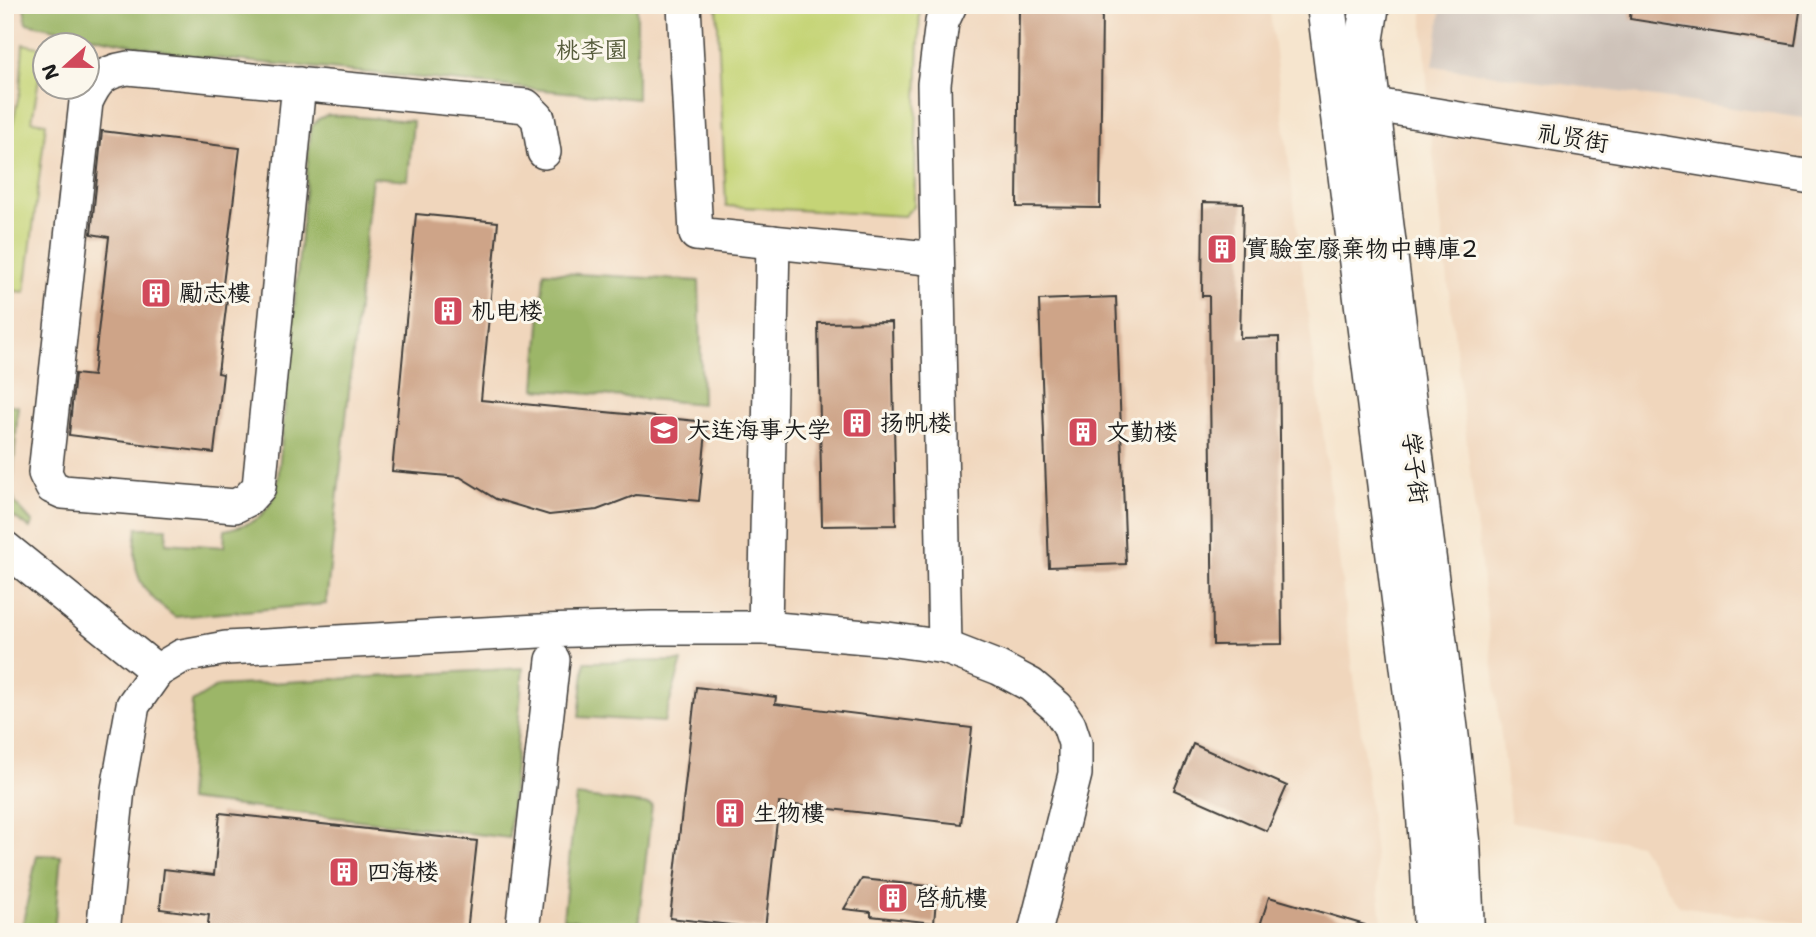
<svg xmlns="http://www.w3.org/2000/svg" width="1816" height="937" viewBox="0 0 1816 937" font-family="'Shantell Sans','LXGW WenKai TC',sans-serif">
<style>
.built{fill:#f0d6bc;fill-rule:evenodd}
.industrial{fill:#cec2b9}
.green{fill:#c5d476;stroke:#707849;stroke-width:2}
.forest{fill:#9cb667;stroke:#5c6942;stroke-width:2}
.building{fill:#cea488}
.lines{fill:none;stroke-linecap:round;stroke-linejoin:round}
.minor-casing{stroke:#3d3a37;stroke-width:36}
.major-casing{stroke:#3d3a37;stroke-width:41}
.minor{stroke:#fff;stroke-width:33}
.major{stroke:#fff;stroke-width:38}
.labels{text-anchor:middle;stroke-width:6;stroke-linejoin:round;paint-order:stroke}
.park-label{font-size:24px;fill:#575c3c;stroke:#fbf7ec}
.street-label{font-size:24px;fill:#1c1c1c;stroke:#fbf7ec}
.poi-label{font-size:24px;fill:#1c1c1c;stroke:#fbf7ec;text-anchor:start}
</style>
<rect width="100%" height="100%" fill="#fbf7ec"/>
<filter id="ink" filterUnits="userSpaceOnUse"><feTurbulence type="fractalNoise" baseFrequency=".0143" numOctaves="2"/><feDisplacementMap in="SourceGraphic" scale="14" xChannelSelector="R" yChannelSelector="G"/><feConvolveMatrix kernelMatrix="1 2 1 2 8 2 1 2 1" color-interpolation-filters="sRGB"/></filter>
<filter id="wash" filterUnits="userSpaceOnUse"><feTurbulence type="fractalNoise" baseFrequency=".00686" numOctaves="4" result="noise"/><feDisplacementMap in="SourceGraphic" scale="28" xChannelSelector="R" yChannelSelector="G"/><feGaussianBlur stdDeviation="1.57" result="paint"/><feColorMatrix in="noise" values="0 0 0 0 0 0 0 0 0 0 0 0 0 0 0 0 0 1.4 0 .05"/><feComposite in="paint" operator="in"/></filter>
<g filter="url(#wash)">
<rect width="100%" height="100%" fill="#f6e5ce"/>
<!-- built -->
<g class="built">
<path d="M5,5H1269L1366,772L1383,932H5ZM46,46H88V88H46Z"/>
<path d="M1422,5H1811V925L1679,906L1639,844L1511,822L1430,127Z"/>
</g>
<!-- industrial -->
<path class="industrial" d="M1442,5H1811V119L1433,66Z"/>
<!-- green -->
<g class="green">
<path d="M717,5H920L914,206L904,216L726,206Z"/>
<path d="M23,44L44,48L32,121L46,123L25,292L5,290V156L20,91Z"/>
</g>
<!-- forest -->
<g class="forest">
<path d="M24,5H637V99L183,55L26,23Z"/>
<path d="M328,115L413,121L408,180L372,177L326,604L175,617C139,589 130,575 137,528H167L166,543L224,547L225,530C255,523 263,520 277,491L311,128L318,119Z"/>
<path d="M544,272L699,281L702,404L535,389Z"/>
<path d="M5,404L18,406L12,492L15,503L33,523L30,528L5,511Z"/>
<path d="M682,661L664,722L579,717L585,662Z"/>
<path d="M523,668L509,838L188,800L192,702L218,686Z"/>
<path d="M576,796L652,805L638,928L563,919Z"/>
<path d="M37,855L61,856L54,932H21Z"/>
</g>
<g id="blocks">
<!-- building -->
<g class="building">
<path d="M1019,5H1102L1100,208L1017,207Z"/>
<path d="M1631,5H1801L1795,45L1630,19Z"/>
<path d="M102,131L240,148L221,300H227L218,373L223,374L214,453L69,435L75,374L93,376L109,237L91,234Z"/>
<path d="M1203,202L1243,203L1240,338L1279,337L1282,644L1213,645L1209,296H1202Z"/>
<path d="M416,214L498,222L481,400L707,422L699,501L636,495L597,510L549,515L496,499L460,477L392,471Z"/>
<path d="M1116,297L1126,564L1049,567L1039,300Z"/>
<path d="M892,322L896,525L822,526L818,323Z"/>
<path d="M696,687L776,697L775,704L972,728L961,824L779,803L765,929L670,918Z"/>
<path d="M1193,744L1287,786L1267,831L1174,790Z"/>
<path d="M220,813L477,841L467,932H207L209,915L160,909L164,869L214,875Z"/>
<path d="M862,879L937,887L934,923L871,916V912L844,909Z"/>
<path d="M1269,897L1365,925L1364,932H1258Z"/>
</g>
</g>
</g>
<g filter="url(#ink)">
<use href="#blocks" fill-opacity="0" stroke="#3d3a37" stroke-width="2"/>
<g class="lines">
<!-- minor casing -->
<g class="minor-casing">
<g id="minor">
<path d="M684,5L696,234L937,259"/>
<path d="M299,84L259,487L247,500L235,506L63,492L52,487L45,473L86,102C96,80 103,72 128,68L526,106L538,118L544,152"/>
<path d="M1345,100L1811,177"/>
<path d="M5,548L157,671"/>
<path d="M765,628L773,242"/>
<path d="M945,647L934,84L942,22L950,5"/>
<path d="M103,932L118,789L133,705L157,671L182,656L226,648L539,631L652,628H765L888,639L945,647L999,668L1031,685L1057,707L1069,725L1075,743V774L1035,932"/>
<path d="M522,932L553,660"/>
</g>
</g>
<!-- major casing -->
<g class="major-casing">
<g id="major">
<path d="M1326,5L1422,766L1430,870L1433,932"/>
<path d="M1370,5L1364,42L1384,222L1450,740L1461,840L1465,932"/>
</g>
</g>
<!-- minor -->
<use href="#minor" class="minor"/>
<!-- major -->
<use href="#major" class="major"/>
</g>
</g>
<!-- icons -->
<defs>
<g id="building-square" transform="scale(1.575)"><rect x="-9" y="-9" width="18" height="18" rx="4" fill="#d1495b" stroke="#fbf7ec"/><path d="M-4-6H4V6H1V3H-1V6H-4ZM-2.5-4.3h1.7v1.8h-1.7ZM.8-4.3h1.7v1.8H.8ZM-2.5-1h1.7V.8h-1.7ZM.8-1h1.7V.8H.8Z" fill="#fff"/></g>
<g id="university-square" transform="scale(1.575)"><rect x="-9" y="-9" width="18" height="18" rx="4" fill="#d1495b" stroke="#fbf7ec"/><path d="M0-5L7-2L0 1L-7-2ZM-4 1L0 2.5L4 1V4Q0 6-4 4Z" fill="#fff"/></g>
</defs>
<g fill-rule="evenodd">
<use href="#building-square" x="1222" y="249"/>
<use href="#building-square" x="156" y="293"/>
<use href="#building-square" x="448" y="311"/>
<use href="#building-square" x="857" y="423"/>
<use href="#university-square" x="664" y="430"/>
<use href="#building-square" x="1083" y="432"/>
<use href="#building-square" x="730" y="813"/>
<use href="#building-square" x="344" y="872"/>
<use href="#building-square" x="893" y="898"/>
</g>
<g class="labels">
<!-- park labels -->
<g class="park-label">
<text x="592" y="58">桃李園</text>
</g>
<!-- street labels -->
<g class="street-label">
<text transform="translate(1573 138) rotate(9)" y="8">礼贤街</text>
<text transform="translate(1415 468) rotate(83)" y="8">学子街</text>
</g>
<!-- poi labels -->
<g class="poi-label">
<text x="1245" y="257">實驗室廢棄物中轉庫2</text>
<text x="179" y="301">勵志樓</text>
<text x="471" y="319">机电楼</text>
<text x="880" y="431">扬帆楼</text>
<text x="687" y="438">大连海事大学</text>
<text x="1106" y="440">文勤楼</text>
<text x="753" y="821">生物樓</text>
<text x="367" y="880">四海楼</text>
<text x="916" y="906">啓航樓</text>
</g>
</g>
<!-- margin -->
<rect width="1816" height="937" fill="none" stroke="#fbf7ec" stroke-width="28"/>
<!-- north arrow -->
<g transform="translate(66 66) rotate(249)"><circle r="33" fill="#fbf7ec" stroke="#a29f99" stroke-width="2"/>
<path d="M0-5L12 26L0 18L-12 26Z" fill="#d1495b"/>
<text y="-10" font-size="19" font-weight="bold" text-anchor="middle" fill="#1c1c1c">N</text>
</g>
</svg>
